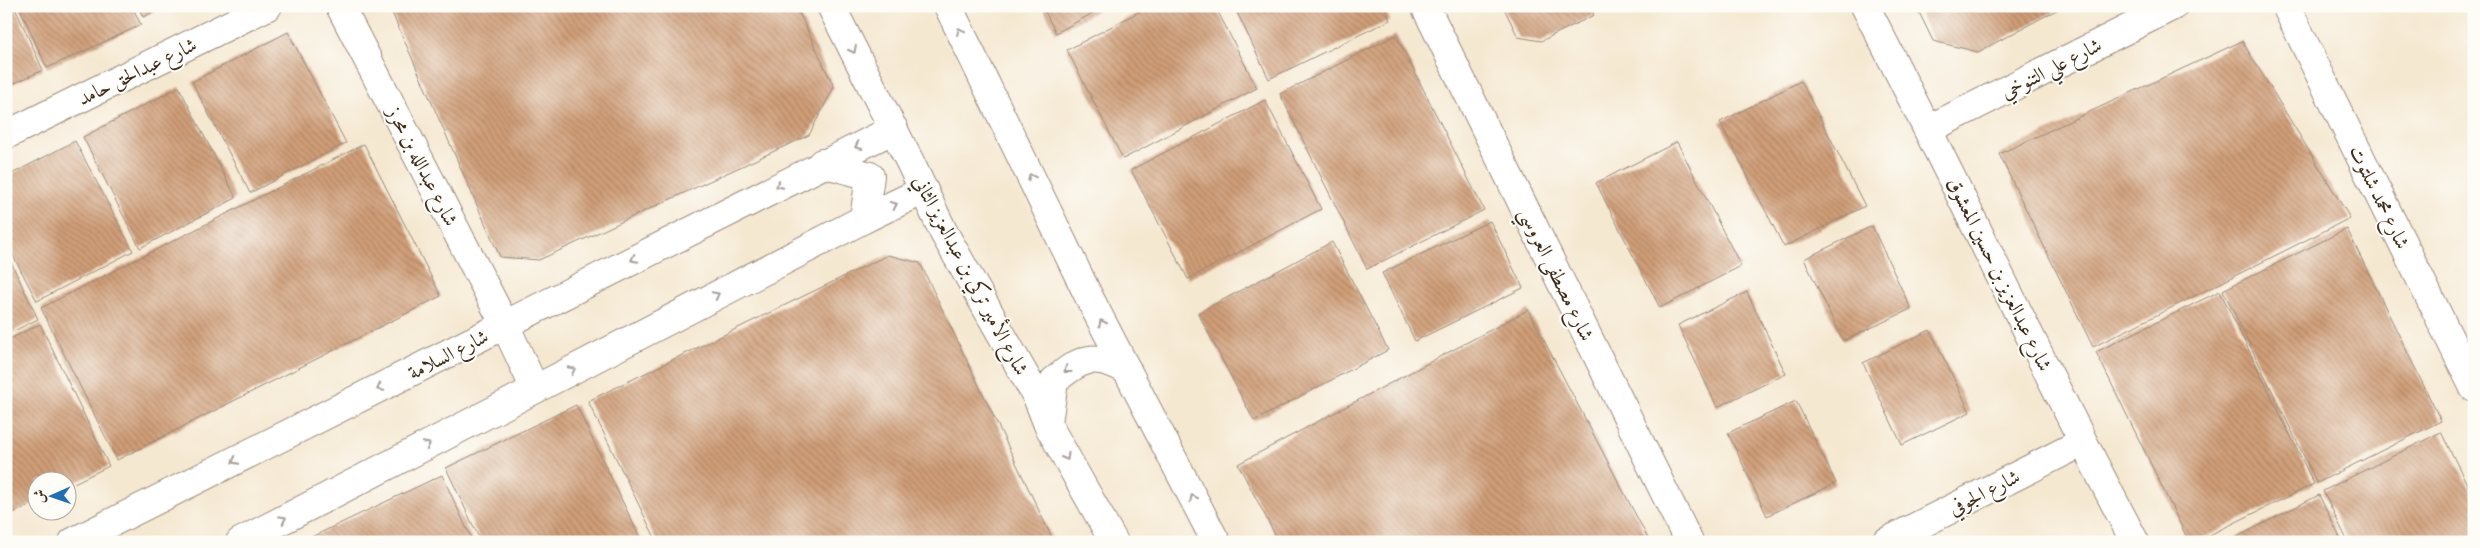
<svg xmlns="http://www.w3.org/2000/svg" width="2480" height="548" viewBox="0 0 2480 548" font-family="Alegreya,Amiri,serif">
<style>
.building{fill:url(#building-back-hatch)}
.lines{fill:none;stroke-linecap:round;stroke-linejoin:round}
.minor-casing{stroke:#988978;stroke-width:30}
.tertiary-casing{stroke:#988978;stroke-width:30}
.minor{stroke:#fff;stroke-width:28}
.tertiary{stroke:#fff;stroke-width:28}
.oneway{stroke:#a79f9a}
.labels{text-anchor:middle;stroke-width:4;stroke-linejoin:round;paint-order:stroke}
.street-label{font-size:20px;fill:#3b2a1e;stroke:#fdfcf7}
</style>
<defs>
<pattern id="building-back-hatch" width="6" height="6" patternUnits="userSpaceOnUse" patternTransform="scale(1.25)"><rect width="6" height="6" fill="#d09e78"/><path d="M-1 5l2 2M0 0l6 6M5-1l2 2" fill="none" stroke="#aa8162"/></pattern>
</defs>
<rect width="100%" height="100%" fill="#fdfcf7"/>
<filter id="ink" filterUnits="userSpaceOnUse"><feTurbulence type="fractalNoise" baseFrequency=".02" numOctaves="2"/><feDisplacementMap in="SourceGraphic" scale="10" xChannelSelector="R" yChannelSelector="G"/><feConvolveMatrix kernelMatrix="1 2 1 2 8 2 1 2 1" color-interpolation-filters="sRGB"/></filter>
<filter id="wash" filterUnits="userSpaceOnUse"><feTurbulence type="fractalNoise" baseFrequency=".0096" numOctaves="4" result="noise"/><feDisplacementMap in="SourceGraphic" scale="20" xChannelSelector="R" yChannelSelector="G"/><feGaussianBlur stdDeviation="1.12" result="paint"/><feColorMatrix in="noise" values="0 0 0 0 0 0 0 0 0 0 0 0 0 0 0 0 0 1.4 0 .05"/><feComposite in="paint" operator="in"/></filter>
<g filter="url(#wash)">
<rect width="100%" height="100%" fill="#f5e8d1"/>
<g id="blocks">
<!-- building -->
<g class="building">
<path d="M6,6H14L43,70L6,87Z"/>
<path d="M19,6H132L141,25L47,68Z"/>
<path d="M138,6H165L143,17Z"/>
<path d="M389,6H796L834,87L809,135L539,260L500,257Z"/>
<path d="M1042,6H1106L1056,33Z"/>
<path d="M1150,6H1215L1257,88L1123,159L1067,50Z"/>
<path d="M1234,6H1384L1390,20L1269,79Z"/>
<path d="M1503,6H1590L1594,15L1541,41L1518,37Z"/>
<path d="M1916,6H2064L1978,52L1933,41Z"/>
<path d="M288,32L346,143L250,193L192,82Z"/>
<path d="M1396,35L1484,210L1367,269L1280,94Z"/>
<path d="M2242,41L2350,218L2093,347L1999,154Z"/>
<path d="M1801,81L1865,206L1784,247L1720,122Z"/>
<path d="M179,87L236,198L140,248L83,137Z"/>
<path d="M1265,100L1321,209L1188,279L1131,170Z"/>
<path d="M75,141L133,251L37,301L6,242V177Z"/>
<path d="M1677,142L1741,266L1660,308L1596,183Z"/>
<path d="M364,144L441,296L117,460L41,308Z"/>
<path d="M1490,221L1523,288L1415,341L1382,273Z"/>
<path d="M1872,226L1911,309L1843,341L1804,259Z"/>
<path d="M2347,229L2441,421L2317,483L2223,290Z"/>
<path d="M1332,242L1388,350L1254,421L1198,313Z"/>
<path d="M6,252L38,319L6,335Z"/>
<path d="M888,255L920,263L1054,542H657L588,401Z"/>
<path d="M2220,291L2314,484L2195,542H2189L2096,352Z"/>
<path d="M1747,292L1786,374L1717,407L1678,325Z"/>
<path d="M1528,310L1650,542H1279L1238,464Z"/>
<path d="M40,324L109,466L68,486V480H38V501L11,514L6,504V341Z"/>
<path d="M1930,330L1970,412L1902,445L1863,363Z"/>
<path d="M1796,401L1836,483L1767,516L1728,433Z"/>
<path d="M576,405L642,542H481L446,468Z"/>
<path d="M2441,432L2474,498V542H2348L2323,491Z"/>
<path d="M442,475L473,542H301Z"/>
<path d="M2319,495L2342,542H2227Z"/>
</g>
</g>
</g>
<g filter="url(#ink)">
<use href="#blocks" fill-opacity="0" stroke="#988978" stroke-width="1"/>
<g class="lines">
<!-- minor casing -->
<g class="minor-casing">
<g id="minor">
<path d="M340,6L505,325"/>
<path d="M1425,6L1689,542"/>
<path d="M1865,6C1957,184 2041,365 2135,542"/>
<path d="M2286,6L2474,388"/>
<path d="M1929,129L2173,6"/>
<path d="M6,135L268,6"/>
<path d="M1886,542L2083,442"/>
</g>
</g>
<!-- tertiary casing -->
<g class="tertiary-casing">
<g id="tertiary">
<path d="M831,6L910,162L944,233L1037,397L1048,425L1114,542"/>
<path d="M948,6L1090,299L1216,542"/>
<path d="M822,163L870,176L864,219"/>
<path d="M505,325L535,389"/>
<path d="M1048,423L1054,381C1081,358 1094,352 1127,370"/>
<path d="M73,542L894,129"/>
<path d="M240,542L864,219L924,190"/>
</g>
</g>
<!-- minor -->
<use href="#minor" class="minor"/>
<!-- tertiary -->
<use href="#tertiary" class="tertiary"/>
</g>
<!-- one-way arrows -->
<defs><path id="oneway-chevron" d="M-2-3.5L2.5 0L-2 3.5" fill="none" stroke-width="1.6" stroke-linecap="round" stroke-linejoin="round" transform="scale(1.25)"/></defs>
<g class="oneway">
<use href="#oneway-chevron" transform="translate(960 31) rotate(-116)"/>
<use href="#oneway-chevron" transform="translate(853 50) rotate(63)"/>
<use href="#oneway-chevron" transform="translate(858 146) rotate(155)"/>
<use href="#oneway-chevron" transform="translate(1031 177) rotate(-116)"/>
<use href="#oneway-chevron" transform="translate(779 185) rotate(153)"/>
<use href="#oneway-chevron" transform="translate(894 205) rotate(-25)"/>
<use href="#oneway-chevron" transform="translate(634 259) rotate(153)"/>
<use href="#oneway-chevron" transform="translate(716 295) rotate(-27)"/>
<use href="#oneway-chevron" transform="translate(1102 323) rotate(-117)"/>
<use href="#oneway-chevron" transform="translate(572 370) rotate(-27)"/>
<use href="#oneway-chevron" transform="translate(1067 370) rotate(143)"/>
<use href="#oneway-chevron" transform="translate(380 388) rotate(153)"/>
<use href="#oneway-chevron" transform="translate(427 445) rotate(-27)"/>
<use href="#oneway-chevron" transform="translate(1066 457) rotate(60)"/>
<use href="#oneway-chevron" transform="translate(235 461) rotate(153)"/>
<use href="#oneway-chevron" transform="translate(1193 498) rotate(-117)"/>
<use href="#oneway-chevron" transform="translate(283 519) rotate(-27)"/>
</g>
</g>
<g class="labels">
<!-- street labels -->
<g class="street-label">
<text transform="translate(2051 68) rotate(-27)" y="7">شارع علي التنوخي</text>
<text transform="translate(137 71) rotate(-26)" y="7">شارع عبدالحق حامد</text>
<text transform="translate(423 166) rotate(63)" y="7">شارع عبدالله بن محرز</text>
<text transform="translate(2380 197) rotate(64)" y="7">شارع محمد شلتوت</text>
<text transform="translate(1557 274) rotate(64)" y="7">شارع مصطفى العروسي</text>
<text transform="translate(2000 274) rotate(64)" y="7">شارع عبدالعزيز بن حسين المعشوق</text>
<text transform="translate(971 275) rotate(62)" y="7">شارع الأمير تركي بن عبدالعزيز الثاني</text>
<text transform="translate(448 354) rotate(-27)" y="7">شارع السلامة</text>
<text transform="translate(1984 492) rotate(-27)" y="7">شارع الجوفي</text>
</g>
</g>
<!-- margin -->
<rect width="2480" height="548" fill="none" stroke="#fdfcf7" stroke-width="25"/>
<!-- north arrow -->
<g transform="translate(52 496) rotate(268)"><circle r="24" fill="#fdfcf7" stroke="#afa8a0"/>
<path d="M0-4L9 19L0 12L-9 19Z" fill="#1f6fb2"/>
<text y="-8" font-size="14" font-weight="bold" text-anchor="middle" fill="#3b2a1e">ش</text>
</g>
</svg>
